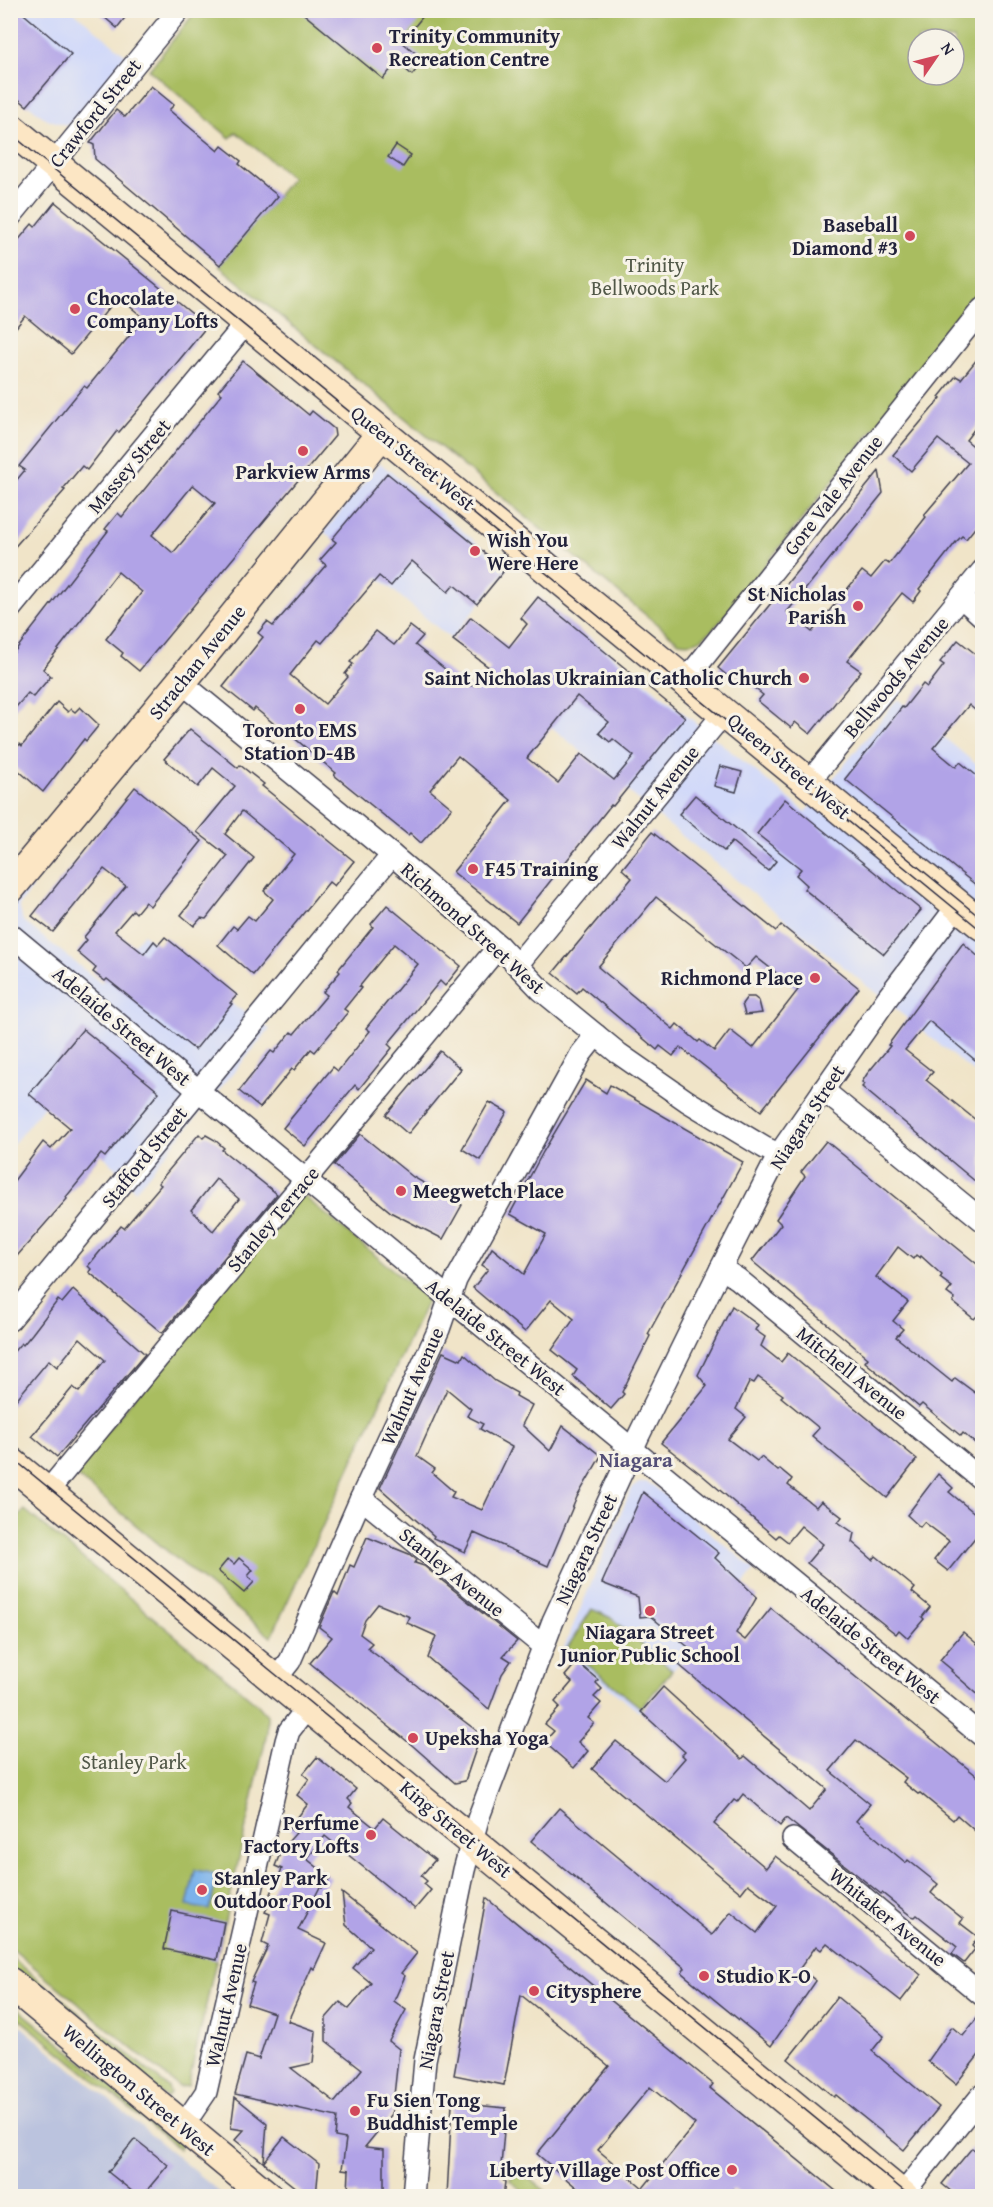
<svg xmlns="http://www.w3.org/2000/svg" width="993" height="2207" viewBox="0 0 993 2207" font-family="'Gentium Book Plus',serif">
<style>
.built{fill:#d1d9f9}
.industrial{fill:#bbc3de}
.green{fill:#a9bd61;stroke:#66704e;stroke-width:1.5;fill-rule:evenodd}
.water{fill:#7bb2ea;stroke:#4e6a92;stroke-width:1.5}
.building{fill:#b1a3e7;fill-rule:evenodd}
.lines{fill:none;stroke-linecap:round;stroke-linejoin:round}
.street-casing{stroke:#413f50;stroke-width:24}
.secondary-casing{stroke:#413f50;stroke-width:33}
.street{stroke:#fff;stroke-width:21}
.secondary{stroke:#fce6c4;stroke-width:30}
.tram{stroke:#22223b;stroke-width:1.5}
.poi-dot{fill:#d1495b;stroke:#f7f3e8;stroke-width:2}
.labels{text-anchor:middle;stroke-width:6;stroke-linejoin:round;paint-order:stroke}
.poi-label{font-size:20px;font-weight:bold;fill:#22223b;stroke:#f7f3e8;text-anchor:start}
.street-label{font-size:20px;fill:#22223b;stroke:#f7f3e8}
.park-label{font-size:20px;fill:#515848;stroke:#f7f3e8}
.neighbourhood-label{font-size:21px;font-weight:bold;fill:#544f77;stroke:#f7f3e8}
</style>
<rect width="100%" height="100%" fill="#f7f3e8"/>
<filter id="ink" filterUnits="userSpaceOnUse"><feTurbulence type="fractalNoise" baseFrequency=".0167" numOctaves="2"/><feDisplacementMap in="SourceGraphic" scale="12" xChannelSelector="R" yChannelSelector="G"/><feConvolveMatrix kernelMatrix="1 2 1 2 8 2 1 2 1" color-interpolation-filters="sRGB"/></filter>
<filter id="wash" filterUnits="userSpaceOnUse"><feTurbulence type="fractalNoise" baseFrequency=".008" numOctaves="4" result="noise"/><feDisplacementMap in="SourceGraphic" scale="24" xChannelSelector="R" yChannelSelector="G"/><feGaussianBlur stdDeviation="1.35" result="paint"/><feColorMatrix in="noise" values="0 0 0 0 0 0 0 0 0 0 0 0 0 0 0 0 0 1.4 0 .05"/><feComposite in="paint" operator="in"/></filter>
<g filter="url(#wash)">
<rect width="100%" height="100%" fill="#f0e4c8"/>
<!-- built -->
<g class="built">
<path d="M10,11H73L126,55L71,123L66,125L46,119L11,91Z"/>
<path d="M380,463L508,568L451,639L324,532Z"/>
<path d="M587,635L806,812L898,699L982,769V1079L660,818L528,707Z"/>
<path d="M11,869L33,888L19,905L23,921L101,983L143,934L232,1004L270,1029L135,1191L105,1157L44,1106L11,1147Z"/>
<path d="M646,1482L655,1487L755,1570L639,1712L570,1656L562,1652L629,1494L634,1486L639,1483Z"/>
</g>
<!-- industrial -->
<path class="industrial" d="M11,2018L224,2196H11Z"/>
<!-- green -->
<g class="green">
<path d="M196,11H982V293L720,622C706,635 700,646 679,642L219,266L292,178L236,132L230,138L149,70ZM918,39H954V75H918Z"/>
<path d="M300,1193L428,1299L271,1637L73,1473Z"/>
<path d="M25,1510L258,1705L267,1715V1733L188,2086L179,2087L11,1948L10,1526Z"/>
<path d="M592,1609L611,1618L672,1670L641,1708L567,1648Z"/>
<path d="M10,1956L168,2087L170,2093L167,2098L11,1968Z"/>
<path d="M10,2002L181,2143L179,2149L11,2012Z"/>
<path d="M517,2171H520L552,2196H529L509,2180Z"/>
</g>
<!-- water -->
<path class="water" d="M195,1870L217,1874L210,1910L187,1906Z"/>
<g id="blocks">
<!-- building -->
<g class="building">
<path d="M10,10H19L71,54L27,106L10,92Z"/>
<path d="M96,10H131L117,28Z"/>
<path d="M299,10H428L402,42L424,60L412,75L397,62L383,79Z"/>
<path d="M151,86L174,105L169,110L218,151L222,146L241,161L239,164L278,196L220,265L95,159L94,145L90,143L116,110L125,117Z"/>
<path d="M396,145L411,155L403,167L388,157Z"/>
<path d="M55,202L207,326L139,409L119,432L117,431L87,470L82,466L63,489L65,490L10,552V488L25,470L19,466L84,386L87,388L144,318L118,297L71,354L25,316L10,335V250L32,224L35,227Z"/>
<path d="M982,353V419L966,440L978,450L982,445V519L966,539L962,536L956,542L919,589L921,591L913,602L902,593L847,661L861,671L810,734L795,722L791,728L758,701L763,695L734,672L730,678L718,668L879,471L883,493L787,612L812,632L862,571L871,578L885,561L889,564L926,517L924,515L968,463L938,439L911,471L893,455L941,398L939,397L956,376L961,379Z"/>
<path d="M243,361L309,415L312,411L334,429L335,436L139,671L121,656L123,653L106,639L142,592L118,572L43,669L51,676L33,697L28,693L10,714L11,656L108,531L105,529L118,513L122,517L222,394L218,391ZM193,485L215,503L173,553L152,535Z"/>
<path d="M387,473L492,559L490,562L503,572L477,604L454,585L448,592L412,561L391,586L379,576L322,643L318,640L290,675L325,704L348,677L345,674L353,664L350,662L376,631L394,645L410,626L423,636L415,645L466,686L478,685L491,669L453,640L471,617L509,647L527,624L521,618L538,597L685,717L613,806L611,805L517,923L453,872L511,800L458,756L430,790L452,808L421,843L410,833L408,835L334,775L336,773L293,737L291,738L255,708L253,711L223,687L263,637L258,633L267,622L273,626L326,565L320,560L336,542L332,539ZM577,696L609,722L599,733L610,742L613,739L634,756L614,780L581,754L558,783L527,758Z"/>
<path d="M958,640L982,659V716L969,705L933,748L956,767L960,762L982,780V890L845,779L902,707L904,708L923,684L927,687L944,665L940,662Z"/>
<path d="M57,702L68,712L71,709L75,712L80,707L99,725L86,741L84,739L43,792L10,763V755L20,744L22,746Z"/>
<path d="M190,729L238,768L240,765L264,784L262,786L354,861L334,886L329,882L253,975L218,945L233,926L237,929L248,916L255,921L273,899L264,891L294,854L242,811L225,834L254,858L206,919L201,918L194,926L181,915L228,856L197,832L235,786L213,768L198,787L164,759Z"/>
<path d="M720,766L742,772L736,792L714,786Z"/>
<path d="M135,787L202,841L150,906L145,902L136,913L133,910L115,931L144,954L154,941L158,945L165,937L237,995L230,1003L232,1004L195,1050L107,979L105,981L93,972L96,968L77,952L87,940L84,937L126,886L104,869L53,932L32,916Z"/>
<path d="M695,795L776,861L768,871L732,842L724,851L679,814Z"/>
<path d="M785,799L921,910L884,954L804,889L807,885L796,875L801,869L757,834Z"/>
<path d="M652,832L776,931L781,925L859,988L761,1111L680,1047L673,1056L660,1046L657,1050L582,987L577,993L553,973L632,878L622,869ZM656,897L746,968L756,957L798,990L753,1048L730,1030L714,1051L700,1040L698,1042L677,1024L673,1029L598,967Z"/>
<path d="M387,905L461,966L445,986L440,981L388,1044L392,1048L359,1089L355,1085L305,1146L283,1128L333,1067L338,1071L370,1031L366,1028L418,964L394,944L359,987L361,988L344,1009L348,1012L315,1052L311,1049L294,1070L292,1069L260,1108L239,1091L271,1051L274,1053L291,1032L294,1034L327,995L323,992L340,972L338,970L373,927L371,924Z"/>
<path d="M963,943L982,960V1051L975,1060L929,1021L905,1050L933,1072L926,1080L982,1125V1187L862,1087L865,1084L862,1082L867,1074L890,1046L888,1045Z"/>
<path d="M747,997H754L759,1001L762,1013L745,1015L742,1004Z"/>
<path d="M83,1029L159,1092L105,1157L101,1154L66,1197L67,1199L10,1264V1186L43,1142L51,1149L70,1128L29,1094Z"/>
<path d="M440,1051L461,1069L408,1134L386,1115Z"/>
<path d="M586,1080L606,1093L610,1085L743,1162L648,1334L650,1336L622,1392L624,1394L611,1409L573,1376L577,1370L552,1350L574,1319L551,1300L525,1332L473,1288L488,1269L482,1265L492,1248L524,1274L546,1234L510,1214L543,1152Z"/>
<path d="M489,1102L507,1112L480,1160L462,1149Z"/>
<path d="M199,1134L203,1138L206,1135L215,1140L224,1148L222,1150L277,1194L162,1333L89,1272L91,1269L88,1266L121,1226L124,1228L161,1185L158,1183ZM216,1179L239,1199L213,1231L191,1210Z"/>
<path d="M360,1134L413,1177L462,1205L443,1239L392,1213L334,1165Z"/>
<path d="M826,1141L982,1268V1321L977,1316L974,1319L953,1302L955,1299L947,1293L952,1287L940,1278L942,1275L921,1256L920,1258L916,1255L913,1259L898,1247L876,1277L908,1302L893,1321L903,1329L896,1337L952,1382L955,1378L982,1398V1449L963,1433L961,1436L922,1404L919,1407L865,1362L868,1358L752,1261L781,1224L776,1219L805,1176L801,1172Z"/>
<path d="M73,1290L145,1354L57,1457L32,1436L73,1387L79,1392L105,1360L80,1338L57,1367L49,1360L10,1407V1356L21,1343L23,1345L32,1334L58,1300L62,1303Z"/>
<path d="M732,1306L758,1325L755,1330L765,1337L761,1346L781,1362L788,1353L917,1459L887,1498L812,1436L819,1428L781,1397L783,1395L758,1377L754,1383L750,1381L736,1409L746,1417L728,1439L757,1461L761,1457L778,1471L780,1469L792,1479L788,1485L816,1507L821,1501L842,1517L838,1522L854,1533L852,1542L873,1560L876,1556L915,1588L912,1592L930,1607L922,1617L924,1619L908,1638L899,1630L896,1634L807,1563L823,1544L801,1526L788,1542L779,1535L776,1538L702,1475L661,1443L707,1386L698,1375Z"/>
<path d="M443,1352L461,1360L464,1354L495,1381L517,1393L516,1396L532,1405L522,1425L550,1451L563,1426L601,1456L577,1497L548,1566L474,1533L465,1552L433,1538L434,1536L380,1488ZM447,1389L471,1409L467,1416L483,1424L480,1429L512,1447L482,1510L451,1497L454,1492L432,1473L435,1469L417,1456Z"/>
<path d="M938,1474L953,1488L949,1492L982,1519V1529L948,1571L934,1560L949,1541L924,1522L920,1527L907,1515Z"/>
<path d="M643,1492L719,1553L715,1558L757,1597L736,1633L745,1640L771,1608L982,1780V1837L957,1815L953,1820L920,1793L918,1794L903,1782L906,1778L856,1740L830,1771L870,1804L856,1821L906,1863L908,1860L938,1884L931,1893L963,1919L960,1923L978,1937L972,1946L975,1949L964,1963L952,1954L957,1947L917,1915L915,1917L911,1916L882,1893L881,1894L786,1818L780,1826L743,1794L737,1802L734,1800L714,1824L766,1868L775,1856L828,1896L921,1975L901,2001L827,1943L821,1950L816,1946L800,1968L816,1981L771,2046L682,1973L685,1968L531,1841L559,1808L712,1935L731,1912L757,1933L777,1906L748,1884L741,1893L592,1769L616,1741L665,1781L685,1758L682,1755L685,1752L641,1712L663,1687L742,1759L745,1756L809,1811L827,1789L679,1665L692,1650L650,1616L640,1617L638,1597L602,1583Z"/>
<path d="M367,1537L409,1554L417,1560L415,1563L424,1566L517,1641L503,1656L511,1661L502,1674L489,1709L428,1658L436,1636L407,1623L410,1617L378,1604L365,1620L360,1634L372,1643L367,1648L481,1734L465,1781L455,1783L413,1746L310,1663L332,1637L319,1627L334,1592L338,1596L350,1565L354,1567Z"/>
<path d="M239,1558L253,1570L248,1576L254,1582L244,1593L218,1571L228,1559L234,1564Z"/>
<path d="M963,1632L982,1648V1698L951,1671L952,1670L940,1660Z"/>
<path d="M577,1662L598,1680L596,1683L602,1689L594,1697L601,1703L588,1718L594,1723L578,1742L588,1751L574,1768L544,1742L554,1731L545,1724L560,1707L555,1702L572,1682L565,1676Z"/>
<path d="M317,1757L356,1789L348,1799L352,1803L349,1807L375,1828L383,1818L435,1860L421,1876L427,1881L424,1884L431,1890L415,1909L325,1836L307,1859L331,1878L322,1888L320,1887L298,1930L326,1943L314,1969L312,1967L288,2021L316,2031L313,2063L291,2068L335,2102L362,2069L326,2041V2018L340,2002L349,2009L371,1983L353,1968L371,1947L346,1925L342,1893L417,1953L401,1973L405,1976L394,2001L406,2010L389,2041L399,2049L392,2114L365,2147L384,2149V2196H357V2194L348,2193L349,2170L342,2169L346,2139L335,2137L337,2117L235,2094L246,2055L259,2059L274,2013L247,2004L254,1983L251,1982L268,1946L262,1943L270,1914L265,1912L268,1906L266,1905L282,1869L275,1866L282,1849L296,1833L289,1828L308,1804L297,1795L309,1779L303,1774Z"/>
<path d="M486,1898L713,2084L710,2088L842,2196H743L733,2189L727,2196H584L576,2190L577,2188L537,2154L609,2066L521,1995L504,2085L454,2075ZM650,2087L695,2124L643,2188L598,2150Z"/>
<path d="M172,1911L224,1922L217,1960L164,1949Z"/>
<path d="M837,1997L884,2036L872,2051L939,2107L904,2150L836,2095L834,2097L788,2059Z"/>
<path d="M982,2012V2051L956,2084L928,2061L952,2027L963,2036Z"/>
<path d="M235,2097L267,2123L264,2162L284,2137L319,2164L316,2196H306L235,2140L244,2130L231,2128Z"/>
<path d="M452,2103L506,2108L500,2177L505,2182L503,2196H447Z"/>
<path d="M135,2139L168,2165L142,2196H138L108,2172Z"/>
<path d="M972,2148L982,2156V2196H957L942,2184Z"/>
</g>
</g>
</g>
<g filter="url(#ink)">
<use href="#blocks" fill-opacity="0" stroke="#413f50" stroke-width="1.5"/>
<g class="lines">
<!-- street casing -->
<g class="street-casing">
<g id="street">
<path d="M10,217L179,10"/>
<path d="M962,598L982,616"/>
<path d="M10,609L247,322"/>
<path d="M685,681L982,309"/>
<path d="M181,682L392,855L499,946L541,990L618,1053L687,1101L765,1148L779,1154"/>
<path d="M808,783L982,571"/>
<path d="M10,934L464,1311L982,1736"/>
<path d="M517,965L724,713"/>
<path d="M823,1090L982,1220"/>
<path d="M721,1268L738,1279L982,1480"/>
<path d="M10,1320L392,855"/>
<path d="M47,1492L499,946"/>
<path d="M361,1498L543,1646"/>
<path d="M275,1680L290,1661L361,1498L439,1329L456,1280L581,1054L596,1035"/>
<path d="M793,1839L982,1995"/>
<path d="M183,2126L206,2092L286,1741L289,1731L308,1707"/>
<path d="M413,2196L425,2060L464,1870L478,1819L553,1621L639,1435L721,1268L779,1154L888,997L958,905"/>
<path d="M901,2196L982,2095"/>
</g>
</g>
<!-- secondary casing -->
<g class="secondary-casing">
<g id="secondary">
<path d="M10,128L982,925"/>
<path d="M10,888L181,682L382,433"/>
<path d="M10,1462L903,2196"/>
<path d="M10,1983L267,2196"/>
</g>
</g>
<!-- street -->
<use href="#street" class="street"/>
<!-- secondary -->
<use href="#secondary" class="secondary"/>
<!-- tram -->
<g class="tram">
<path d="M10,133L982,931"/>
<path d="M379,425L525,544"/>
<path d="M764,741L982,919"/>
<path d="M10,1456L910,2196"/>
</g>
</g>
</g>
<!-- markers -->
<g class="poi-dot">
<circle cx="377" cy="48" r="6"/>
<circle cx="910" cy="236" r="6"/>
<circle cx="75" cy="309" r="6"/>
<circle cx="303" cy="451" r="6"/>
<circle cx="475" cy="551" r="6"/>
<circle cx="858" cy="606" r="6"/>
<circle cx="804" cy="678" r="6"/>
<circle cx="300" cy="709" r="6"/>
<circle cx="473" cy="869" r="6"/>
<circle cx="815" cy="978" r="6"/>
<circle cx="401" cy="1191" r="6"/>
<circle cx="650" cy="1611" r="6"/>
<circle cx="413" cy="1738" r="6"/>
<circle cx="371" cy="1835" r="6"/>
<circle cx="202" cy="1890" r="6"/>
<circle cx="704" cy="1976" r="6"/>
<circle cx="534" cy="1991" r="6"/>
<circle cx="355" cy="2111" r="6"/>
<circle cx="732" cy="2170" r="6"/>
</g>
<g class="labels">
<!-- poi labels -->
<g class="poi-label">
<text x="389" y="43">Trinity Community<tspan x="389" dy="23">Recreation Centre</tspan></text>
<text x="898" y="232" text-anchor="end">Baseball<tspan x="898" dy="23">Diamond #3</tspan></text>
<text x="87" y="305">Chocolate<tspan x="87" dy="23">Company Lofts</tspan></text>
<text x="303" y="479" text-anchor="middle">Parkview Arms</text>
<text x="487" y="547">Wish You<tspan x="487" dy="23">Were Here</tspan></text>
<text x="846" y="601" text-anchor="end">St Nicholas<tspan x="846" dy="23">Parish</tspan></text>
<text x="792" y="685" text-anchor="end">Saint Nicholas Ukrainian Catholic Church</text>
<text x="300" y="737" text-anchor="middle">Toronto EMS<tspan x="300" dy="23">Station D-4B</tspan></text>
<text x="485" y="876">F45 Training</text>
<text x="803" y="985" text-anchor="end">Richmond Place</text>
<text x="413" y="1198">Meegwetch Place</text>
<text x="650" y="1639" text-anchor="middle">Niagara Street<tspan x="650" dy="23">Junior Public School</tspan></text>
<text x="425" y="1745">Upeksha Yoga</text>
<text x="359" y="1830" text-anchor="end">Perfume<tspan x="359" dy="23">Factory Lofts</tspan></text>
<text x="214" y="1885">Stanley Park<tspan x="214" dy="23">Outdoor Pool</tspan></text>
<text x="716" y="1983">Studio K-O</text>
<text x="546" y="1998">Citysphere</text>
<text x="367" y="2107">Fu Sien Tong<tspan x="367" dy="23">Buddhist Temple</tspan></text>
<text x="720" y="2177" text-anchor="end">Liberty Village Post Office</text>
</g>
<!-- street labels -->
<g class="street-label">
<text transform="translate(95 113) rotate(-51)" y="7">Crawford Street</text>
<text transform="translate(413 458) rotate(39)" y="7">Queen Street West</text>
<text transform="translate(129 466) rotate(-50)" y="7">Massey Street</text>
<text transform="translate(833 495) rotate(-52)" y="7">Gore Vale Avenue</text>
<text transform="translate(197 662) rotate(-51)" y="7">Strachan Avenue</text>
<text transform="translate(896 677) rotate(-50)" y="7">Bellwoods Avenue</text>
<text transform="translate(789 766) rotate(40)" y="7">Queen Street West</text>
<text transform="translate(655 797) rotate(-51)" y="7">Walnut Avenue</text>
<text transform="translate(473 928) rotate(42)" y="7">Richmond Street West</text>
<text transform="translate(122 1026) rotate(40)" y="7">Adelaide Street West</text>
<text transform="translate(807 1117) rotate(-57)" y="7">Niagara Street</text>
<text transform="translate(144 1157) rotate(-51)" y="7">Stafford Street</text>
<text transform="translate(273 1219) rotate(-50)" y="7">Stanley Terrace</text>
<text transform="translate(496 1337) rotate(39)" y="7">Adelaide Street West</text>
<text transform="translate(852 1373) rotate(39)" y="7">Mitchell Avenue</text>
<text transform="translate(412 1386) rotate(-66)" y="7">Walnut Avenue</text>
<text transform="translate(586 1549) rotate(-65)" y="7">Niagara Street</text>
<text transform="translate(452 1572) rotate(39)" y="7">Stanley Avenue</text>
<text transform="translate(871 1645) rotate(39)" y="7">Adelaide Street West</text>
<text transform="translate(456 1829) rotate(40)" y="7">King Street West</text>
<text transform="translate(888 1917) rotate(39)" y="7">Whitaker Avenue</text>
<text transform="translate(226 2005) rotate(-77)" y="7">Walnut Avenue</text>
<text transform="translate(436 2010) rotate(-79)" y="7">Niagara Street</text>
<text transform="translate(139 2090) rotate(40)" y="7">Wellington Street West</text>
</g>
<!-- park labels -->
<g class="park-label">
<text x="655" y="272">Trinity<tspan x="655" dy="23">Bellwoods Park</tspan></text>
<text x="134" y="1769">Stanley Park</text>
</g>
<!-- neighbourhood labels -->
<g class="neighbourhood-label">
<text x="636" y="1467">Niagara</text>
</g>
</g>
<!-- margin -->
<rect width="993" height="2207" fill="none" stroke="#f7f3e8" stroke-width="36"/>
<!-- north arrow -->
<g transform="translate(936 57) rotate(55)"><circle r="28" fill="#f7f3e8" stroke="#a29fa3" stroke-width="1.5"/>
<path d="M0-4.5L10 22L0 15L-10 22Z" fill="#d1495b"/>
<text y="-9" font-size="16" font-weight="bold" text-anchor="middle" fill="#22223b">N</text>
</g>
</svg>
